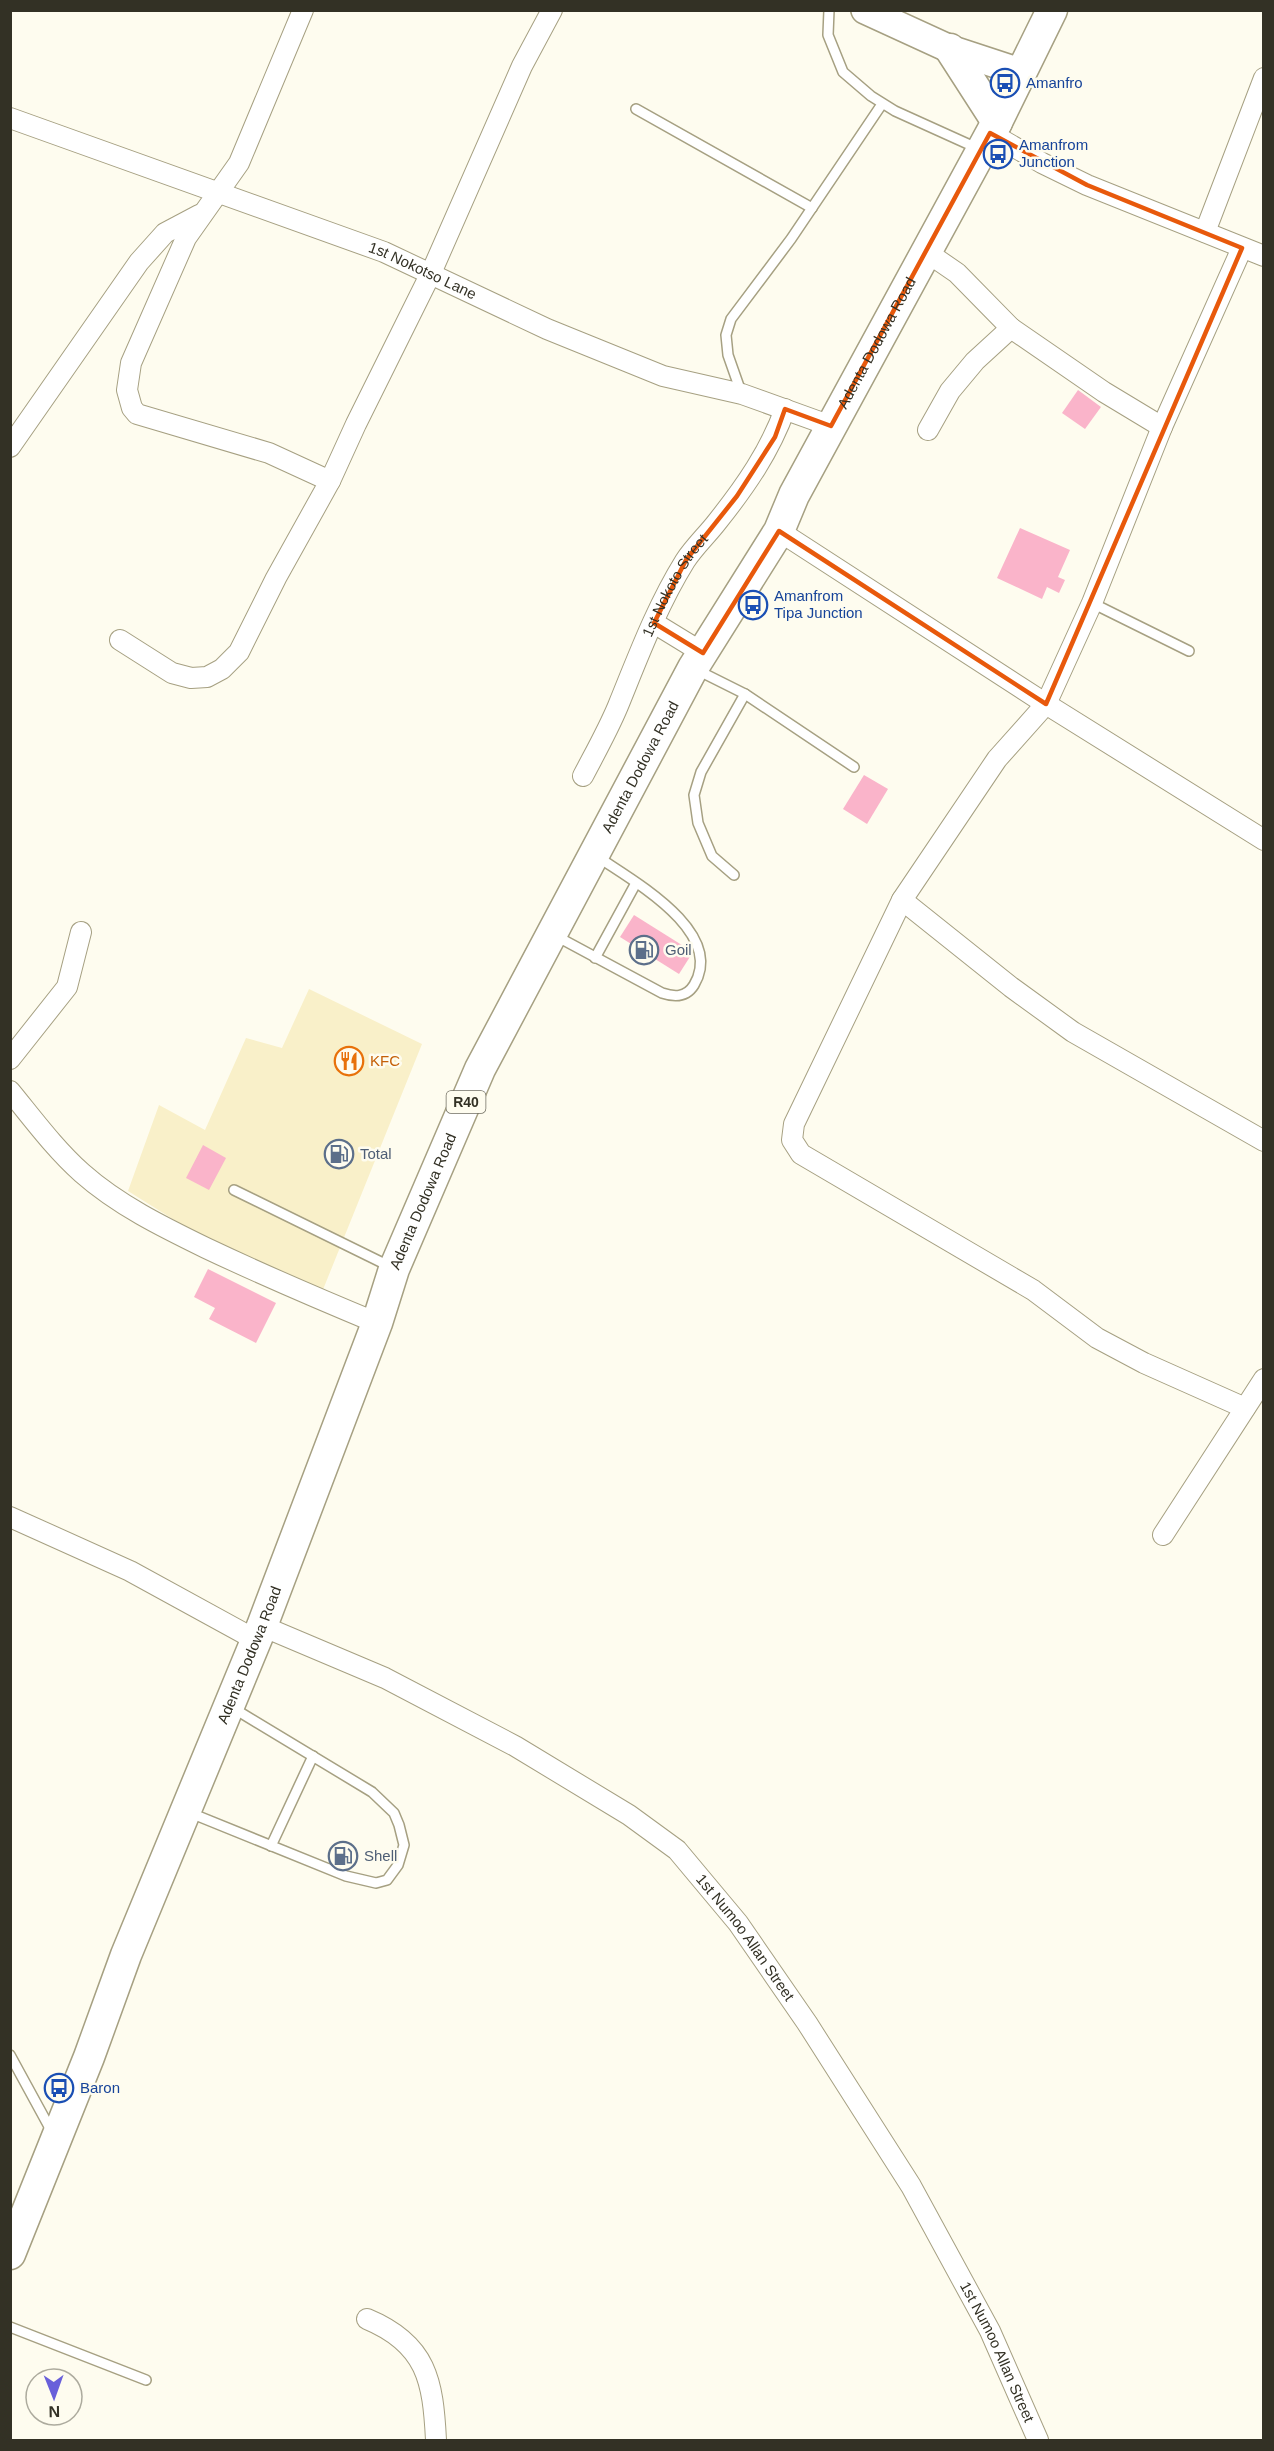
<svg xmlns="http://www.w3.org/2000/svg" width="1274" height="2451" viewBox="0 0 1274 2451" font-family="Helvetica,sans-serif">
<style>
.built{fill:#f9f0c9}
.building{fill:#fab4ca}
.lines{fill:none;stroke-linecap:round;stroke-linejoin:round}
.lane-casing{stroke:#a6a082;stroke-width:12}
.street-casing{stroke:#a6a082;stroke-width:22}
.secondary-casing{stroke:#a6a082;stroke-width:30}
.primary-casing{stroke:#a6a082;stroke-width:33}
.lane{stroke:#fff;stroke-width:9}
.street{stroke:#fff;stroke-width:20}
.secondary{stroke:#fff;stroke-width:27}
.primary{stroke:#fff;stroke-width:30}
.marked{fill:none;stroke:#e8590c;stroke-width:4.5;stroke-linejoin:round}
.labels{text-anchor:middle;stroke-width:5;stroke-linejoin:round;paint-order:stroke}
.shield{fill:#fefcef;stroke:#706e62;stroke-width:1.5}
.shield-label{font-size:14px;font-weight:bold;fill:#333125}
.transit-label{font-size:15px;fill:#164399;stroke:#fefcef;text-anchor:start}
.street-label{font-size:15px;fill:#333125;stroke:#fefcef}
.service-label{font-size:15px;fill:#4e5e75;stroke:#fefcef;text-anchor:start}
.food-label{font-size:15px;fill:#c56008;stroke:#fefcef;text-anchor:start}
</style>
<rect width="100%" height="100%" fill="#fefcef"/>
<!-- built -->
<path class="built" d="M309,989L422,1044L320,1297L235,1258L128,1191L159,1105L205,1130L246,1038L282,1048Z"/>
<!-- building -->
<g class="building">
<path d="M1078,390L1101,407L1085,429L1062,413Z"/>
<path d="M1020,528L1070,550L1058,577L1065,580L1059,593L1047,587L1042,599L997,578Z"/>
<path d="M864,775L888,789L867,824L843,809Z"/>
<path d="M634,915L693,952L679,974L620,937Z"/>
<path d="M203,1145L226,1158L209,1190L186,1178Z"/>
<path d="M208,1269L276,1303L256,1343L209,1319L215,1308L194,1297Z"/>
</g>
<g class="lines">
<!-- lane casing -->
<g class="lane-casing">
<g id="lane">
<path d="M829,10L828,35L843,72L871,96L895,111L979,149"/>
<path d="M636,109L812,208"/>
<path d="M741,392L728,355L726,335L731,319L791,239L882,104"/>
<path d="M1092,603L1189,651"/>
<path d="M695,669L745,694L854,767"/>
<path d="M734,875L712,856L698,823L694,795L701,772L745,694"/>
<path d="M556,936L662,993C674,997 686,998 694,985C726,932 633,881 598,857"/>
<path d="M595,958L636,883"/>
<path d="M234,1190L389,1266"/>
<path d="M188,1812L346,1876L376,1883L387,1880L398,1865L404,1845L399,1825L394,1813L372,1792L233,1708"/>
<path d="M271,1846L313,1756"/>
<path d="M10,2055L52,2132"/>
<path d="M10,2327L146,2380"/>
</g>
</g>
<!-- street casing -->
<g class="street-casing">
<g id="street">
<path d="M303,10L239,163L186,238L131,363L127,390L132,408L137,414L269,453L330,481"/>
<path id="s1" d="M10,118L384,252L547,329L663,376L742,394L831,426"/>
<path d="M990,133L1042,163L1087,185L1264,256"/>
<path d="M1205,232L1264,78"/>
<path d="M1242,248L1162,427L1092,603L1046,704L997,759L902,900L1011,987L1073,1032L1264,1141"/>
<path d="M925,251L957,273L1011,328L1104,392L1162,427"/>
<path d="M928,430L950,391L975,361L1011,328"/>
<path d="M10,447L139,262L165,233L199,215"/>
<path d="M779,531L1046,704L1264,840"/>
<path d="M654,623L703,653"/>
<path d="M120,640L172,673L191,678L207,677L222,669L239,652L276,578L330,481L356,424L431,273L522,66L552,10"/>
<path id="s2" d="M583,776C595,753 608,730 618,706C638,657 657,606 685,561C694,547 707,535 717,522C745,487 770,451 785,409"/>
<path d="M902,900L794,1124L792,1140L801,1154L1033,1290L1097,1338L1144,1363L1245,1408"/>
<path d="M10,1059L67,987L81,932"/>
<path d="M10,1091C33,1119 55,1149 82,1173C118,1205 163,1227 206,1248C263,1275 319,1299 377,1323"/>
<path d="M10,1517L130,1571L256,1640"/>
<path d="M1163,1535L1264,1379"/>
<path id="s3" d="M262,1626L385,1678L515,1746L629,1815L677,1850L738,1923L807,2023L911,2186L990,2331L1038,2440"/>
<path d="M367,2319C427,2344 433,2381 436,2440"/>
</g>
</g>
<!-- secondary casing -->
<g class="secondary-casing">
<path id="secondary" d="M865,10L950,49L1020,72"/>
</g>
<!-- primary casing -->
<g class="primary-casing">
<g id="primary">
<path d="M950,49L997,122"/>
<path id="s4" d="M10,2254L89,2057L126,1955L262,1626L377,1323L394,1269L480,1069L693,668L779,531L794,495L997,122L1052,10"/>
</g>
</g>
<!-- lane -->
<use href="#lane" class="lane"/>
<!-- street -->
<use href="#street" class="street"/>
<!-- secondary -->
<use href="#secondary" class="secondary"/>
<!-- primary -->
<use href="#primary" class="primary"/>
</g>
<!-- marked area -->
<path class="marked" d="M990,133L1087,185L1242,248L1046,704L779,531L703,653L654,623L686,560L737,496L775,437L785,409L831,426Z"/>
<!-- icons -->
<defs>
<g id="bus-ring" transform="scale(1.5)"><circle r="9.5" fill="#fefcef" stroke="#1a4fb4" stroke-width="1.5"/><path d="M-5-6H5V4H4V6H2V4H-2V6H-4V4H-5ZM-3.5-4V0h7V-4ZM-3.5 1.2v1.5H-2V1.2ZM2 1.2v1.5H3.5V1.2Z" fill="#1a4fb4"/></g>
<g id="fuel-ring" transform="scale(1.5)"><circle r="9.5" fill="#fefcef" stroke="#5c6f8a" stroke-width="1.5"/><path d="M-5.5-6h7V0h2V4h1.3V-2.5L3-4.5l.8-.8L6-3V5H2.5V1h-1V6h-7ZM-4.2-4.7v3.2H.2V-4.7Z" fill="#5c6f8a"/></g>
<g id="restaurant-ring" transform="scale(1.5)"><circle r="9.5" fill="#fefcef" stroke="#e8710a" stroke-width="1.5"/><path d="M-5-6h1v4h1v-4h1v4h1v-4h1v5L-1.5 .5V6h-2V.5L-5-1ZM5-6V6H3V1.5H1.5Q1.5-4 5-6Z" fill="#e8710a"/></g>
</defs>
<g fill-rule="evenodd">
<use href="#bus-ring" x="1005" y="83"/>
<use href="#bus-ring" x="998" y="154"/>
<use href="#bus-ring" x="753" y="605"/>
<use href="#fuel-ring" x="644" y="950"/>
<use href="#restaurant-ring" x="349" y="1061"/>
<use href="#fuel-ring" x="339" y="1154"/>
<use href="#fuel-ring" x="343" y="1856"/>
<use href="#bus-ring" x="59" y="2088"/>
</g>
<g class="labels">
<!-- shield labels -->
<rect class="shield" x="446.5" y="1091" width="39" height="22" rx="4.5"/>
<g class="shield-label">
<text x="466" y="1107">R40</text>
</g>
<!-- transit labels -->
<g class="transit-label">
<text x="1026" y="88">Amanfro</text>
<text x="1019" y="150">Amanfrom<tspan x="1019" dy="17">Junction</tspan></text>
<text x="774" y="601">Amanfrom<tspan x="774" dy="17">Tipa Junction</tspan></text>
<text x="80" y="2093">Baron</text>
</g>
<!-- street labels -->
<g class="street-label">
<text dy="5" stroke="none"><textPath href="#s1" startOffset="440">1st Nokotso Lane</textPath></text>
<text dy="5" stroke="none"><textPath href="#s4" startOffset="2103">Adenta Dodowa Road</textPath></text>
<text dy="5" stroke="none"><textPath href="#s2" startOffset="212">1st Nokoto Street</textPath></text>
<text dy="5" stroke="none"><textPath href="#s4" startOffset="1617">Adenta Dodowa Road</textPath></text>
<text dy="5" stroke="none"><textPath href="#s4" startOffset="1131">Adenta Dodowa Road</textPath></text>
<text dy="5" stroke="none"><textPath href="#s4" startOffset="645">Adenta Dodowa Road</textPath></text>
<text dy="5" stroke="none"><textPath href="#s3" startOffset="584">1st Numoo Allan Street</textPath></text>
<text dy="5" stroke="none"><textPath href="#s3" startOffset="1070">1st Numoo Allan Street</textPath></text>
</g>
<!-- service labels -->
<g class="service-label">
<text x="665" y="955">Goil</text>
<text x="360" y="1159">Total</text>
<text x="364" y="1861">Shell</text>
</g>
<!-- food labels -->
<g class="food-label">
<text x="370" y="1066">KFC</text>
</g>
</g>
<!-- border -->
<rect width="1274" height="2451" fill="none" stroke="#333125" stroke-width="24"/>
<!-- north arrow -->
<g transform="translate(54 2397) rotate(179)"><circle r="28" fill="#fefcef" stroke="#adab9e" stroke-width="1.5"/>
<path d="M0-4.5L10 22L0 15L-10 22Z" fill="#6960da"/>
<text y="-9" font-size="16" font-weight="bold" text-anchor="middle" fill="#333125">N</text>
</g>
</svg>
